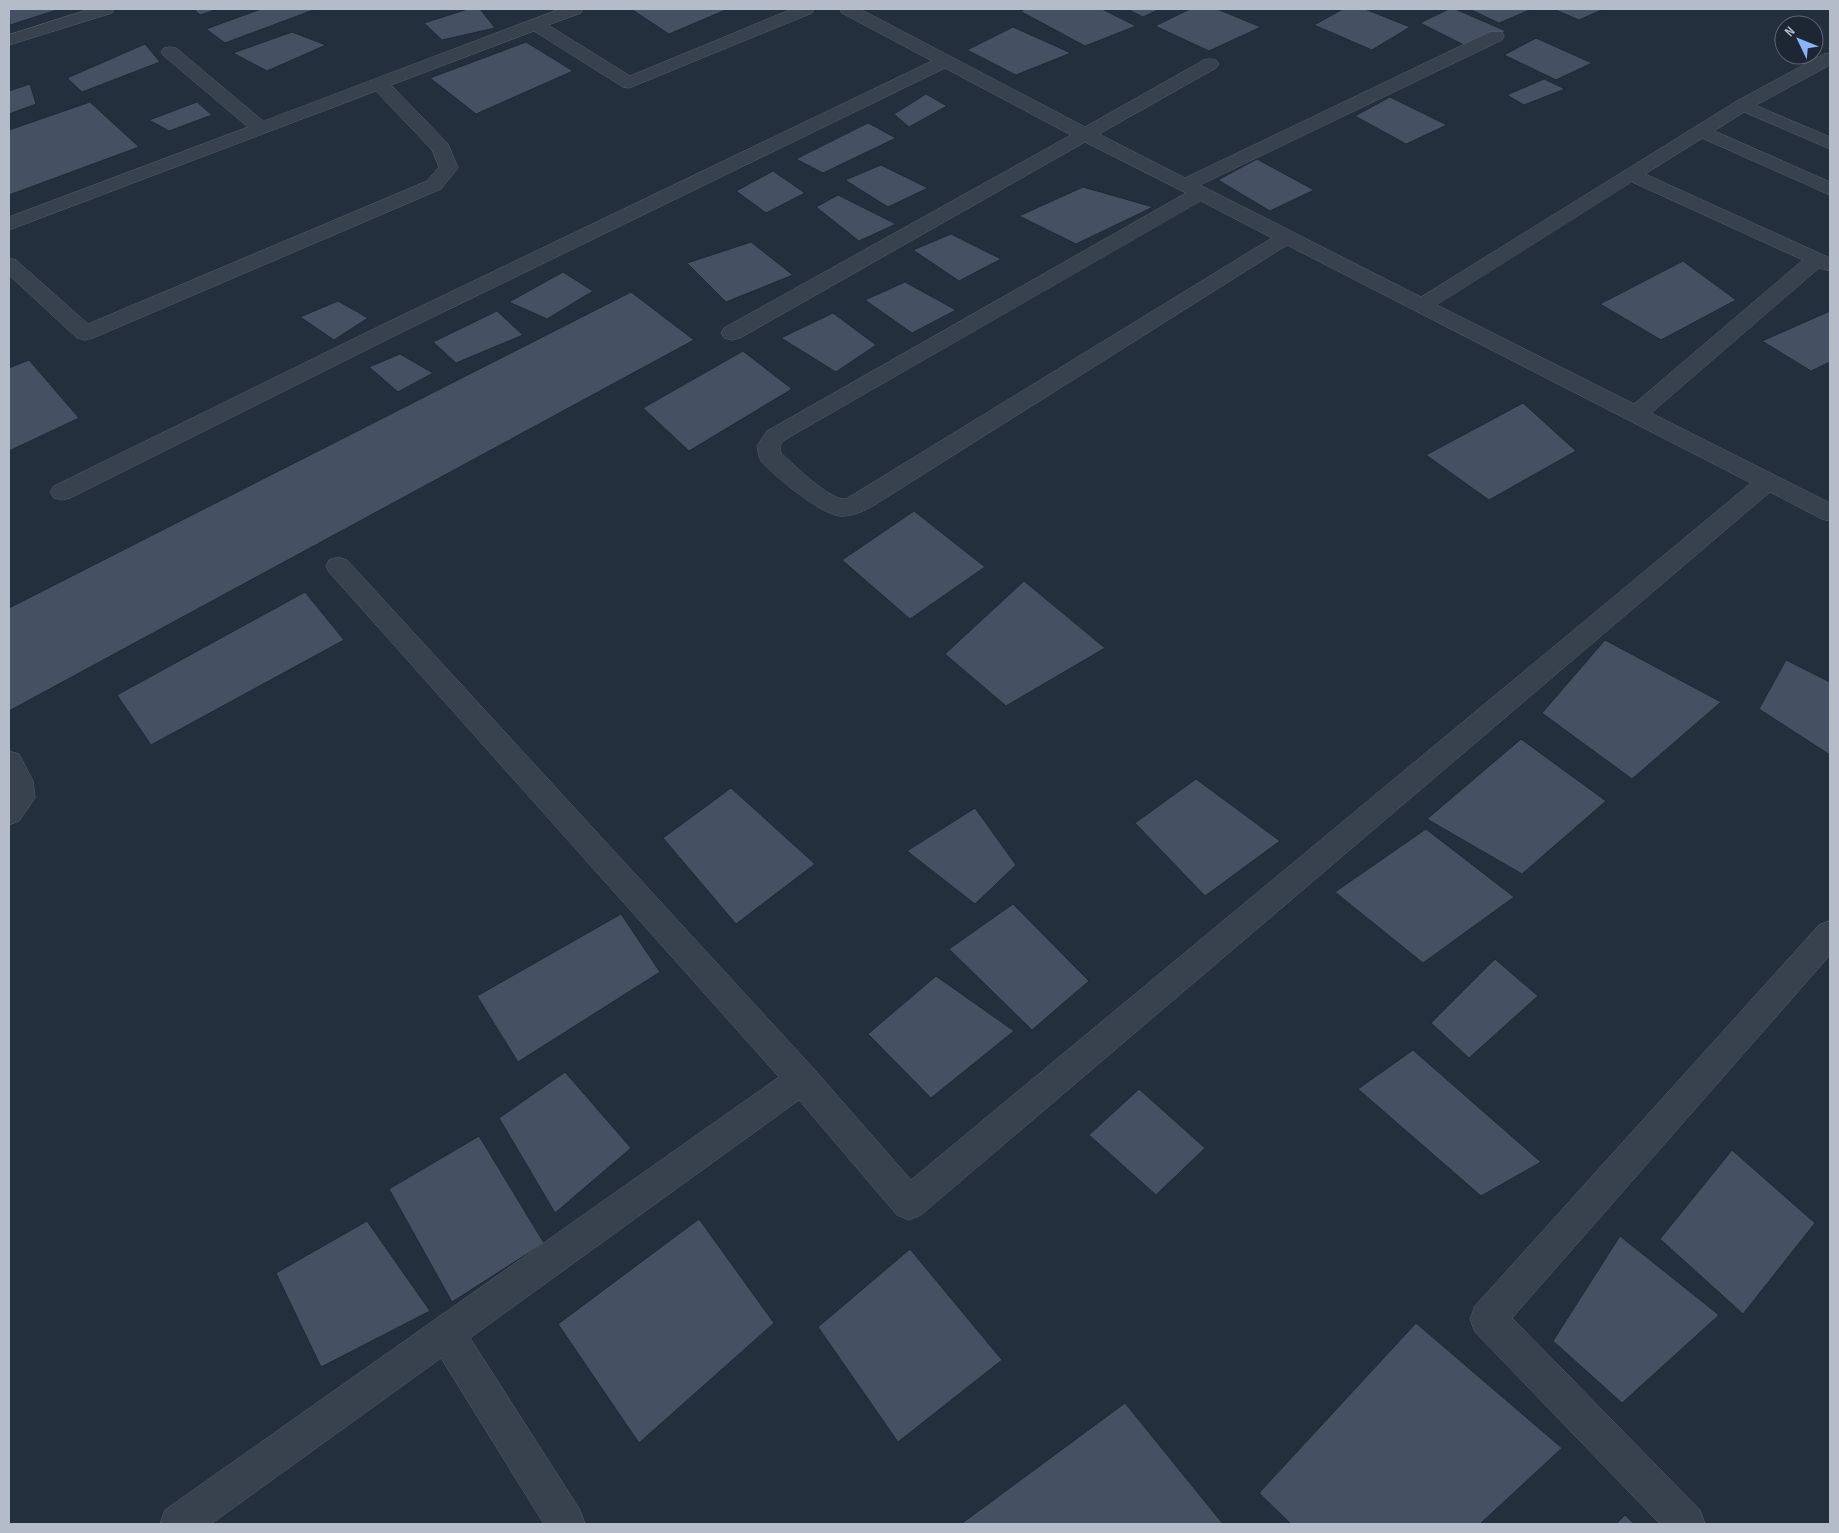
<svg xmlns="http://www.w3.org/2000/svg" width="1839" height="1533" viewBox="0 0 1839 1533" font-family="'Sofia Sans Condensed',sans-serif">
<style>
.building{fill:#455162;stroke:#1f2835}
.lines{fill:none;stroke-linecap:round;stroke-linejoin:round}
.service-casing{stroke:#565f6c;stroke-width:1}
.minor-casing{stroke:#565f6c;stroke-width:1}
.service{fill:#38414e;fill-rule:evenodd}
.minor{fill:#38414e;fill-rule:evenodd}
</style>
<rect width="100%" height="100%" fill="#242f3e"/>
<!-- building -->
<g class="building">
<path d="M9,9H60L10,25Z"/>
<path d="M194,9H218L200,15Z"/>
<path d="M261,9H316L225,43L206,29Z"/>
<path d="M468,9H480L495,28L442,40L424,23Z"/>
<path d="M631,9H728L669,34Z"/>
<path d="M1026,9H1102L1136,26L1085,46L1020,11Z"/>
<path d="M1127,9H1160L1143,17Z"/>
<path d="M1190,9H1217L1261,27L1209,51L1155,26Z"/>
<path d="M1343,9H1365L1410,27L1372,50L1314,25Z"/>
<path d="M1449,9H1455L1506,31L1470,48L1420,23Z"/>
<path d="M1469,9H1532L1499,23Z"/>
<path d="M1553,9H1604L1579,20Z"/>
<path d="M1013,27L1071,53L1016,75L967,50Z"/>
<path d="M292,32L326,45L267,71L233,53Z"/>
<path d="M1536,38L1592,63L1556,80L1504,55Z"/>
<path d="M526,42L573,71L476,114L430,78Z"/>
<path d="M145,44L160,62L82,92L67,78Z"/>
<path d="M1544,79L1565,89L1524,105L1507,95Z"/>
<path d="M30,84L36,104L9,114V91Z"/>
<path d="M926,94L947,106L909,127L894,114Z"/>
<path d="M1390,97L1447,125L1406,144L1355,116Z"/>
<path d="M90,102L139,147L9,195V130Z"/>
<path d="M197,102L212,115L169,131L149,120Z"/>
<path d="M868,123L896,138L823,173L796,159Z"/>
<path d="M1257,159L1314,190L1270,211L1218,180Z"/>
<path d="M881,165L928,188L888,207L845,180Z"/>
<path d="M773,171L805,193L766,213L736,191Z"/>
<path d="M1083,187L1153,207L1076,244L1019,216Z"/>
<path d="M838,195L896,224L859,241L816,207Z"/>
<path d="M951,234L1001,259L959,281L913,250Z"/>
<path d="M751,242L793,275L726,302L687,263Z"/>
<path d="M1683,261L1736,300L1661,340L1600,304Z"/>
<path d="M563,272L593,291L547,319L509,302Z"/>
<path d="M905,282L956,310L912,333L865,300Z"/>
<path d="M631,292L694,340L9,711V608Z"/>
<path d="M338,301L368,318L334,340L300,317Z"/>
<path d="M497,311L523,335L456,363L433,342Z"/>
<path d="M1830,311V362L1811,371L1762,341Z"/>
<path d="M833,313L876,345L836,372L781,338Z"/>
<path d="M743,351L792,389L689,451L643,408Z"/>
<path d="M400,354L433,373L398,392L369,367Z"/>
<path d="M29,360L79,418L9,451V368Z"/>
<path d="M1523,403L1576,451L1489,500L1426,455Z"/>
<path d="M914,511L985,567L910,619L842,560Z"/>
<path d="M1024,581L1105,648L1006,706L945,654Z"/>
<path d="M305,592L344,640L151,745L117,695Z"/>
<path d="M1605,640L1721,702L1632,779L1542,713Z"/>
<path d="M1786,660L1830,682V755L1759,709Z"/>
<path d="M1521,739L1606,801L1522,874L1427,819Z"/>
<path d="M1196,779L1280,841L1205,896L1135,823Z"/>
<path d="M731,788L815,864L736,924L663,838Z"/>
<path d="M975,808L1016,865L975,904L907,851Z"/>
<path d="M1426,829L1514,897L1423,963L1335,892Z"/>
<path d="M1013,904L1089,981L1032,1030L949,949Z"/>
<path d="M621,914L660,972L518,1062L477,996Z"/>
<path d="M1495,959L1538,996L1469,1058L1431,1023Z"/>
<path d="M936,976L1014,1031L931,1098L868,1034Z"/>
<path d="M1413,1050L1541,1162L1481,1196L1358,1089Z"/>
<path d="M565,1072L631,1148L555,1213L499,1118Z"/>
<path d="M1139,1089L1205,1148L1156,1195L1089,1135Z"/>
<path d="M479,1136L544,1243L452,1302L389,1189Z"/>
<path d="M1732,1150L1815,1223L1743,1314L1660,1239Z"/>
<path d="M699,1219L774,1323L639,1443L558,1324Z"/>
<path d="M367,1221L430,1311L321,1367L276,1273Z"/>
<path d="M1620,1236L1719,1315L1622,1403L1553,1341Z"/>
<path d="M910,1249L1002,1360L898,1442L818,1327Z"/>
<path d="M1416,1323L1562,1448L1480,1524H1291L1259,1493Z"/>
<path d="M1125,1403L1223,1524H961Z"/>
<path d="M1625,1515L1634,1524H1616Z"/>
</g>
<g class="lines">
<!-- service casing -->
<g class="service-casing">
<g id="service">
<path d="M1743,100L1830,137V149L1737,109L1734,105L1737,101Z"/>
<path d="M1701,125L1830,182V195L1695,135L1692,131L1695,127Z"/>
</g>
</g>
<!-- minor casing -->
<g class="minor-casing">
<g id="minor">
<path d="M90,9H114L112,13L9,45V35Z"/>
<path d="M560,9H583L581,13L548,25L630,76L792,9H814L812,13L629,88L623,87L534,31L391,85L448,144L458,168L441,189L93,338L85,340L77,338L9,275V258L16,260L88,324L427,181L439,167L432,150L376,91L9,230V217L248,127L164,56L161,52L164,48L170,47L176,48L263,121Z"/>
<path d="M840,9H860L1085,127L1204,60L1210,59L1216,60L1219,64L1216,68L1099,134L1185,178L1490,32H1502L1504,36L1502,40L1200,185L1421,297L1737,101L1824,54L1830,53V65L1749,109L1645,174L1830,258V271L1819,268L1651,413L1830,503V521L1822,519L1770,492L921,1215L909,1220L897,1215L799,1100L470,1338L580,1510L585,1524H544L441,1358L211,1524H160L165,1510L779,1077L329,572L326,566L329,560L338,557L347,560L813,1068L911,1180L1751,483L1287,245L876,504C866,510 852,517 840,516C820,514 774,476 761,461C758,456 758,451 757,446L767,431L1186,193L1085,142L740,338L732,340L724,338L721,333L724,328L1071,135L945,68L398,334L70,498L62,500L54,498L50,492L54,486L384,324L932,61L842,13ZM1632,182L1803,260L1634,404L1437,305ZM1201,201L1272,238L846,499C830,501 793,464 781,453L780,446L783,441L793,435Z"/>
<path d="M9,751L19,754L33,781L35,798L19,821L9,825Z"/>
<path d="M1830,921V955L1512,1318L1700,1510L1705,1524H1660L1475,1332L1470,1319L1475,1306L1819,925Z"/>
</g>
</g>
<!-- service -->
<use href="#service" class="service"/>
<!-- minor -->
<use href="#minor" class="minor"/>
</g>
<!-- border -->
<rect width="1839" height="1533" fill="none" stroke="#b4bcc9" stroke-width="20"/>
<!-- north arrow -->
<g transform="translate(1799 40) rotate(313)"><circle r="24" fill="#1d2633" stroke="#59626f"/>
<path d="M0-4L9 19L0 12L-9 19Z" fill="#8ab4f8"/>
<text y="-8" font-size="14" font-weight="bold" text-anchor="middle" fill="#b4bcc9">N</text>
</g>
</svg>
